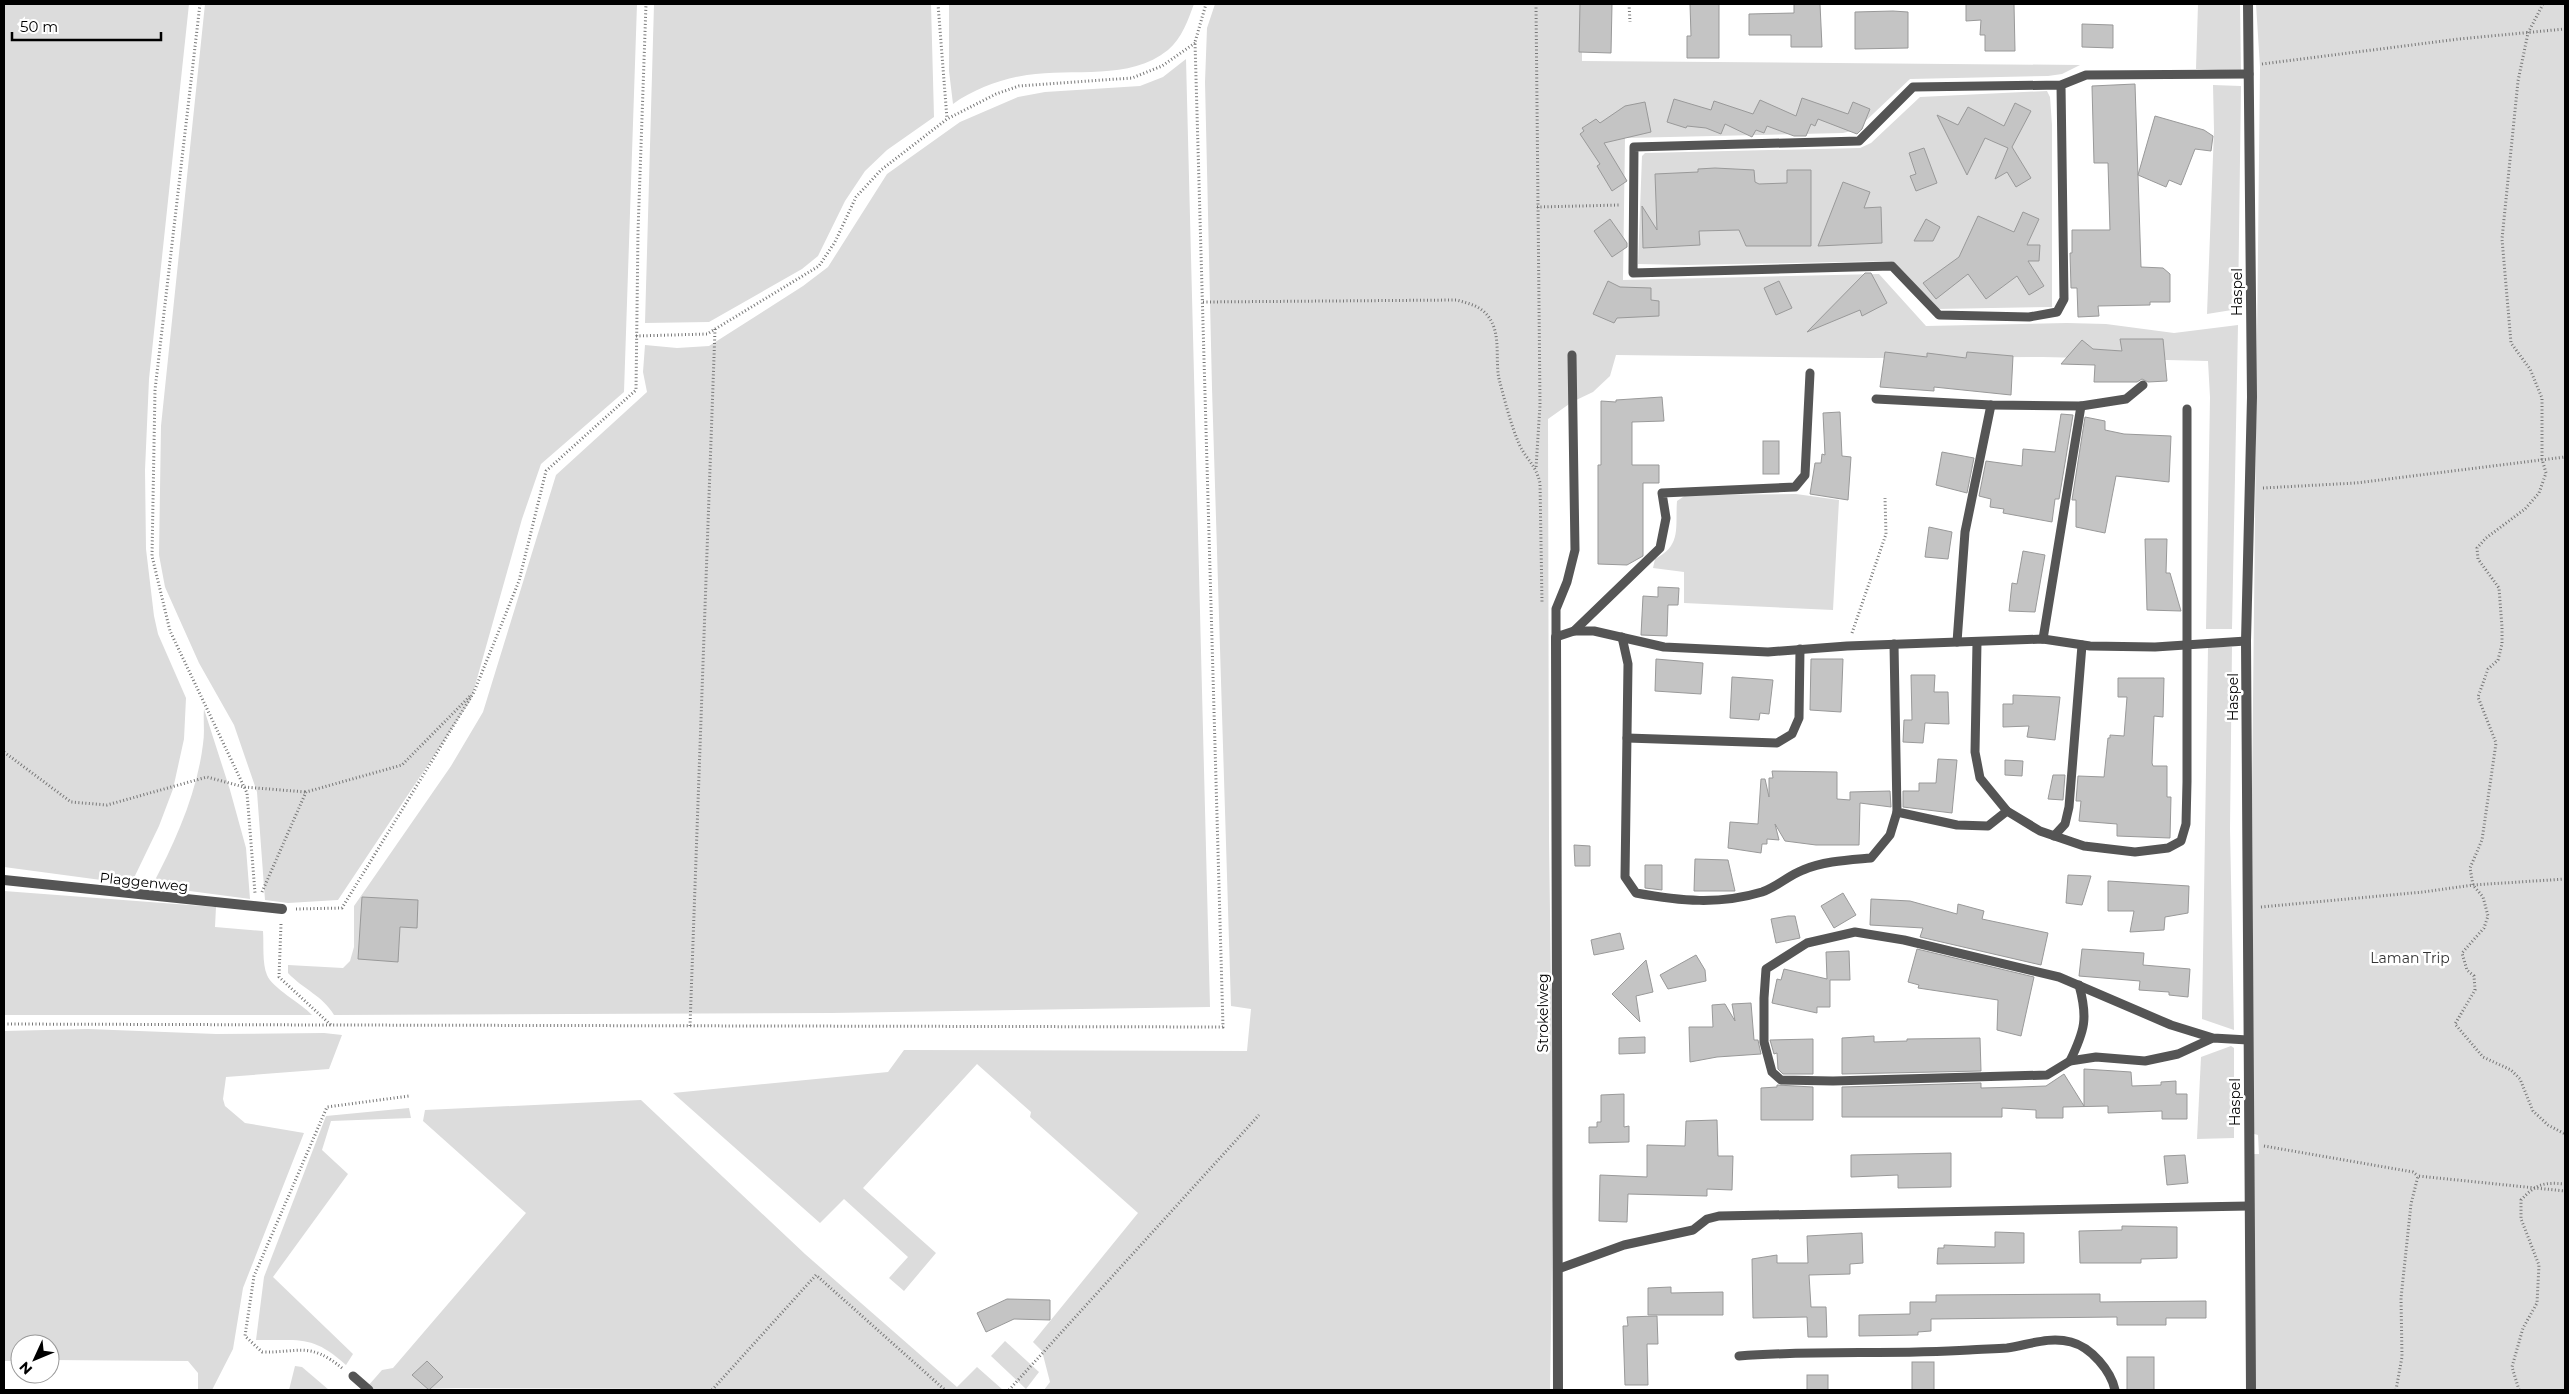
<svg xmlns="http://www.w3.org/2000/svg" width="2569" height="1394" viewBox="0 0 2569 1394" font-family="Montserrat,sans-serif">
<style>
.green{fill:#dcdcdc}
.building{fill:#c4c4c4;stroke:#999}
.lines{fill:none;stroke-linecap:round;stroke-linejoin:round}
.path{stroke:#777;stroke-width:3;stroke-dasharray:1 2.5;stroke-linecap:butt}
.service{stroke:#555;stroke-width:9}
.minor{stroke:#555;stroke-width:10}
.labels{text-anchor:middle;stroke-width:5;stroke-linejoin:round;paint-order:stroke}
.street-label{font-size:14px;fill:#000;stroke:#fff}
.park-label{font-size:14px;fill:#333;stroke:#fff}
</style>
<rect width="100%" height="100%" fill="#fff"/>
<!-- green -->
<g class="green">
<path d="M4,4H189L149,379L145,470L146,549L154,616L158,634L186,698L184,739L173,789L159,826L131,884L4,867Z"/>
<path d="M205,4H637L624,392L541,464L522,519L471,700L338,900L288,903L265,900L257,792L234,725L199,663L165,587L159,555L161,426Z"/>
<path d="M654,4H931L934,117L887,150L865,171L845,201L818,256L802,269L709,322L645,323Z"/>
<path d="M949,4H1194C1188,20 1182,38 1168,50C1130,81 1073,68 1027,75C1001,79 974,89 953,104L949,71Z"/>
<path d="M1215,4H1582V61L2080,65L2062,74L2048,76L1910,79L1856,130L1843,133L1625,138L1623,280L1879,274L1926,326L2067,323L2106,324L2174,333L2238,325L2232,629H2206L2210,397L2208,361L2043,357L1870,358L1616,355L1610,376L1593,392L1572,402L1548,419L1549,840L1551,985L1556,1010L1550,1390H1044L1050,1382L1042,1351L1033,1342L1138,1213L1030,1117L1031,1112L977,1064L863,1188L936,1253L904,1291L889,1278L908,1257L844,1199L820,1223L673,1093L888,1072L904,1050L1247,1051L1251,1009L1231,1006L1212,388L1205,82L1207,28Z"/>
<path d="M2198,4H2240L2241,71L2196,69Z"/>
<path d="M2256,4H2565V1390H2255L2254,1154H2259L2258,1135L2254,1134L2252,791L2260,67Z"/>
<path d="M1186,59L1210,1007L831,1013L334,1015C323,996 303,989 288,973V965L343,968L350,961L354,947V906L451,766L483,712L556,475L647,392L643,372L645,345L677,348L709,346L803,286L828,267L887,174L960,122L1018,97L1045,92L1140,86L1163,77Z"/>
<path d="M2213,85L2241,86L2238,309L2207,314L2214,130Z"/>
<path d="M2047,91L2050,97L2052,125V307L1936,309L1893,261L1685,265L1638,264L1642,156L1645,153L1860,148L1871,143L1920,97Z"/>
<path d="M1796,494L1839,500L1833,610L1684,603V572L1653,568L1655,559C1682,545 1675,528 1677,501L1686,495Z"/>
<path d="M2208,647H2232L2230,829L2234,1030L2202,1019Z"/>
<path d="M204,709L230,790L246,848L250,899L152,886C175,842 197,794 203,744C205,732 203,720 204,709Z"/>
<path d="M4,891L216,907L215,927L263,931C264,945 262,963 267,975C272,988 301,1003 312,1015H4Z"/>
<path d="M88,1029L216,1034L324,1033L342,1035L329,1069L226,1077L223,1099L225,1106L245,1123L304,1133L243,1288L233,1349L212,1390H198V1373L188,1361L50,1360V1344H20V1361H4V1031Z"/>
<path d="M2231,1046L2234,1048V1138L2197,1139L2201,1057Z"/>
<path d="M641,1100L805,1254L957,1387L977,1367L1003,1390L456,1388L373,1390L368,1386L382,1370L393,1368L526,1213L423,1121L425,1110Z"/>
<path d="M409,1108L411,1118L331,1121L322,1150L348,1174L273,1277L353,1354L346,1365C312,1334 299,1341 256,1340L264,1277L326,1116Z"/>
<path d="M1005,1341L1039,1372L1026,1389L991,1356Z"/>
<path d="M295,1366L302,1367L329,1390H289Z"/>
</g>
<!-- building -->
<g class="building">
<path d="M1580,4H1612L1611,53L1579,52Z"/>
<path d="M1690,4H1719V58H1687V36H1691Z"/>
<path d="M1794,4H1820L1822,47H1791V35H1749V14L1794,13Z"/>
<path d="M1966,4H2014L2015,51H1985V35H1980L1981,20L1966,21Z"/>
<path d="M1893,11L1908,12V48L1855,49V12Z"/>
<path d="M2082,24L2113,25V48L2082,47Z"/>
<path d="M2135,84L2141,267L2163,268L2170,274V302H2150V305L2098,306L2099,316L2078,317L2077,288H2071L2070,253H2072V230H2110L2108,163H2094L2092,86Z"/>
<path d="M1802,98L1848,114L1853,102L1870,109L1862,129L1857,134L1818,119L1815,126L1811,124L1806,136H1794L1767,126L1764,133L1756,130L1752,137L1725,124L1721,134L1706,128L1687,126L1686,128L1667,122L1674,99L1711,110L1714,101L1753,114L1760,100L1796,116Z"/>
<path d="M1645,102L1651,132L1604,143L1627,181L1612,191L1597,166L1600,164L1580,134L1584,131L1582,128L1596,119L1600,123L1625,106Z"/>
<path d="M2015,103L2031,111L2012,147L2031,178L2016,187L2007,172L1995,179L2008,148L1985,138L1967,175L1937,115L1958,125L1968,107L2004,126Z"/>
<path d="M2155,116L2204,130L2213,136L2211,151L2195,149L2181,185L2169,180L2166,187L2138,175Z"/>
<path d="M1924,148L1937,183L1916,191L1910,176L1916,174L1909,153Z"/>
<path d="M1715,168L1754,170L1755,182L1759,184L1787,183V170H1811V246H1746L1739,230L1699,231L1700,245L1643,248L1642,206L1657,230L1655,174L1698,172V169Z"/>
<path d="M1843,182L1870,192L1864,208L1881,207L1882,243L1818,246Z"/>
<path d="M2023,212L2039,219L2027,245H2040L2039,261H2028L2044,286L2029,295L2017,276L1986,299L1968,274L1936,299L1923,283L1959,257L1978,216L2014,232Z"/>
<path d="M1610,219L1627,243V247L1612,257L1594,231Z"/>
<path d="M1926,219L1940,227L1933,241H1914Z"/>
<path d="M1865,273H1871L1887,303L1862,316L1860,310L1807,332Z"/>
<path d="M1608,281L1620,287L1651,288V300L1659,301V316L1617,318L1614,323L1593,314Z"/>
<path d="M1779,281L1792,308L1776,315L1764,288Z"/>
<path d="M2120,339H2163L2167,381L2148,382L2142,379L2137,382H2094L2095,365L2061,364L2082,340L2093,349L2122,351Z"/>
<path d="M1885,352L1927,357V353L1966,358L1967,352L2013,356L2011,395L1934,387V391L1880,387Z"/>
<path d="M1662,397L1664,421L1632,422V465H1659V483H1643V556L1627,565L1598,564V465H1601V401L1616,402V400Z"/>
<path d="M1840,412L1842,456L1851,457L1848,500L1810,494L1815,463H1821L1822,454L1825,455L1823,413Z"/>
<path d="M2061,414L2073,415L2059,499H2055L2052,522L2003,513L2004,509L1990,507L1991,499L1979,496L1986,461L2022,466L2023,449L2055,452Z"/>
<path d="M2085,417L2105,421V430L2124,434L2171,436L2169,482L2116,476L2105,533L2076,527V500H2072Z"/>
<rect x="1763" y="441" width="16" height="33"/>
<path d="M1942,452L1974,458L1967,493L1936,485Z"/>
<path d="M1929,527L1952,532L1948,559L1925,557Z"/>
<path d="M2145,539H2167L2166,573H2170L2181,611L2147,610Z"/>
<path d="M2023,551L2045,555L2035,612L2009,611L2012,583L2017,584Z"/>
<path d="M1658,587L1679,588L1678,605H1668L1667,636L1641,635L1643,596L1658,597Z"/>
<path d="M1656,659L1703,663L1701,694L1655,691Z"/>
<path d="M1811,659H1843L1841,712L1810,710Z"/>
<path d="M1911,675H1935L1934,692H1948L1949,724L1925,723L1923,743L1903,742L1904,720H1912Z"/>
<path d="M1732,677L1773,680L1769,714L1760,713L1759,720L1730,718Z"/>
<path d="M2118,678H2164L2163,717L2154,716L2152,763L2153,766H2167V797H2171L2170,838L2117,836V824L2079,821L2081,801H2076L2078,776L2104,777L2108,738H2110V735L2124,736L2127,697H2118Z"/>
<path d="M2013,695L2060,697L2055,740L2027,737L2029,726L2003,727V704H2013Z"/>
<path d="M1938,759L1957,760L1952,813L1903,807V791H1919V783H1936Z"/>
<path d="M2005,760L2023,761L2022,776L2005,775Z"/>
<path d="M1772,771L1837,772V799L1850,800V792L1890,791L1891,807L1860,803L1859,845H1816L1785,841L1775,824L1779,840L1767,839V844H1762L1761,853L1728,848L1730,822L1758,824L1761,779H1765L1769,797V778H1773Z"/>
<path d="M2053,775H2065L2063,800L2048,799Z"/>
<path d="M1574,845L1590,846V866H1575Z"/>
<path d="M1695,859L1728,860L1735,891H1694Z"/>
<path d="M1645,865H1662V890L1645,888Z"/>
<path d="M2068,875L2091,876L2082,905L2066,903Z"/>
<path d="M2108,881L2189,886L2188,913L2165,917L2164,930L2130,932L2134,911H2108Z"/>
<path d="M1843,893L1856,915L1834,928L1821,906Z"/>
<path d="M362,897L418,900L417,928L400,927L398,962L358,959Z"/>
<path d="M1871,899L1910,901L1957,914L1958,904L1984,911L1982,919L2048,933L2041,965L1920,937L1923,928L1870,925Z"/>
<path d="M1788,916H1795L1800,938L1776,943L1771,919Z"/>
<path d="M1620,933L1624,949L1594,955L1591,940Z"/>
<path d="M1917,949L2034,977L2021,1036L1997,1030L1998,1000L1918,988L1919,985L1908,982Z"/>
<path d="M2082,949L2144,953L2143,965L2190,969L2188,997L2169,995V992L2139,990L2140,981L2079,976Z"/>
<path d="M1849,951L1850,980H1830V1007H1817V1013L1772,1003L1777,979L1781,980L1784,969L1827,979L1826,952Z"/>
<path d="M1696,955L1705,970L1706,981L1668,989L1660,975Z"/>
<path d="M1646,960L1653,992L1636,996L1640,1022L1612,994Z"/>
<path d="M1751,1003L1754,1040H1758L1761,1054L1717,1057L1690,1062L1689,1027H1713L1712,1005L1725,1004L1735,1021L1732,1004Z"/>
<path d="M1874,1036V1042L1907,1041V1039L1980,1038L1981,1071L1842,1074V1038Z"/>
<path d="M1645,1037V1053L1619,1054V1038Z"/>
<path d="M1813,1039V1074H1783L1778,1069L1777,1053L1774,1054L1770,1040Z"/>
<path d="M2084,1069L2131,1072L2132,1086L2161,1085V1082L2176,1081V1094H2187V1119H2162V1111L2108,1113V1106L2063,1107V1118H2036V1110L2002,1108V1117H1842V1087L1981,1083V1088L2020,1087L2046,1086L2064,1074L2084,1106Z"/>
<path d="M1777,1085L1813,1087V1120H1761V1088L1777,1087Z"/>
<path d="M1624,1094V1127L1629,1126V1142L1589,1143V1127H1597V1122H1601V1095Z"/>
<path d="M1717,1120L1718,1156H1733L1732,1190L1707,1189V1196L1628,1194L1627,1222L1599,1221L1600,1175L1647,1177V1145L1685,1146L1686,1121Z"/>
<path d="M1951,1153V1187L1898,1188V1175L1851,1177V1155Z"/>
<path d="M2185,1155L2188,1183L2167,1185L2164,1156Z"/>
<path d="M2122,1226L2177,1227V1258L2141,1259V1263H2080L2079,1231L2122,1230Z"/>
<path d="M1995,1232L2024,1233V1263L1937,1264L1938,1248H1944V1245L1995,1247Z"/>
<path d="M1862,1233L1863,1263L1850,1264V1274L1809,1275L1811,1307H1826L1827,1337H1808L1807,1317L1753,1318L1752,1259L1777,1255V1263H1808L1807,1236Z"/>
<path d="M1671,1287V1293L1723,1292V1315H1648V1288Z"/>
<path d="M2100,1294V1302L2206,1301V1318H2166V1325H2117V1317L1931,1319V1331L1918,1332V1335L1859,1336V1315L1910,1314V1302H1936V1295Z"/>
<path d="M1007,1299L1050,1300V1320L1014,1319L986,1332L977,1313Z"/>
<path d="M1657,1316L1658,1344H1647L1648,1385H1625L1623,1326H1628L1627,1317Z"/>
<rect x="2127" y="1357" width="27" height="33"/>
<path d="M427,1361L443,1377L429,1390L412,1375Z"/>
<rect x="1912" y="1362" width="22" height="28"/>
<rect x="1807" y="1375" width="21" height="15"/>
</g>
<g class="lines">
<!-- path -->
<g class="path">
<path d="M200,4L155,390L152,556L170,631L247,793L255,893"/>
<path d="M938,4L947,119"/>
<path d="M1536,4L1540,405L1536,468"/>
<path d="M1629,4L1630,22"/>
<path d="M2543,4L2528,33L2518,81L2502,239L2511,343L2530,369L2542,398V459L2546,473L2539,493L2525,509L2486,538L2477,548L2478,559L2499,588L2502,627V644L2498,660L2488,669L2478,697L2496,743L2482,840L2470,868L2473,885L2483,897L2488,916L2484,928L2462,953L2467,970L2474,976L2475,990L2455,1024L2483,1057L2511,1070L2520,1079L2533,1111L2548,1125L2565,1134"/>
<path d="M2262,64L2459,39L2565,29"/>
<path d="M1537,207L1620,205"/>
<path d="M1203,302L1457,300C1470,304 1482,306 1490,319C1501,336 1495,360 1499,379C1505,401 1511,426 1520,446C1528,462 1535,463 1540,483L1542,603"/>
<path d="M636,336L707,334L819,266L835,242L856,197L881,170L947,119L996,94L1019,86L1132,78L1162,66L1195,43"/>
<path d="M2263,488L2356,483L2565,457"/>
<path d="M1852,633L1886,534L1885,498"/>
<path d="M4,752L71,802L107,805L207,777L244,787L306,792"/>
<path d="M262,892L306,792L402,765L470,696"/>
<path d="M2261,907L2423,892L2473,885L2565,879"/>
<path d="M296,909L342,908L474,692L519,581L546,471L636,390L638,232L646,4"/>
<path d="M281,924L279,977L331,1025L1223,1027L1195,42L1206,4"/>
<path d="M4,1024L331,1025"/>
<path d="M690,1026L715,329"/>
<path d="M2264,1146L2413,1172L2418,1176"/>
<path d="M342,1368C309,1341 299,1353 262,1352L245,1336L254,1276L327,1107L409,1096"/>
<path d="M712,1390L816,1275L945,1390"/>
<path d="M1009,1390L1259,1115"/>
<path d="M2396,1390L2402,1357L2401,1298L2411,1204L2418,1176L2565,1191"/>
<path d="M2519,1390L2512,1367L2523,1328L2537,1303L2539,1265L2521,1219V1200C2536,1184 2543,1182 2565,1184"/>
</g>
<!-- service -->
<g class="service">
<path d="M2061,85L2064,299L2057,312L2029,317L1939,315L1892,266L1633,273L1634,147L1859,141L1913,87L2061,85L2086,75L2249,74"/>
<path d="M1572,355L1575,550L1567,582L1556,609V637L1574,631H1594L1664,647L1768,652L1847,646L2043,639L2090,646L2155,647L2246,641"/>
<path d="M1876,399L1991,405L2081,406"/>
<path d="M1574,631L1660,548L1666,518L1662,493L1795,487L1805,475L1810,373"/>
<path d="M1622,637L1628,664L1625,877L1636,893C1680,901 1719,905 1762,892C1777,887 1789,875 1803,870C1824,861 1849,860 1871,858L1890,835L1897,812"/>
<path d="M2043,639L2081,406L2126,399L2143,385"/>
<path d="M1957,642L1965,532L1991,405"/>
<path d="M1977,642L1975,752L1980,778L2007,811L2040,831L2084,846L2135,852L2168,848L2181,841L2186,824L2187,782V409"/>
<path d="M1894,644L1897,812L1957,825L1988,826L2007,811"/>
<path d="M1627,738L1777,743L1792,734L1799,718L1800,649"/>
<path d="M2054,836L2065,824L2069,807L2082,645"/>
<path d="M2213,1038L2178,1054L2145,1061L2096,1057L2070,1061L2047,1075L1833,1081L1781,1080L1772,1072L1764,1042V998L1766,969L1807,943L1855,932L1904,940L2059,977L2171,1025L2213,1038L2248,1040"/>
<path d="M2070,1061C2085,1030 2088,1018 2079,985"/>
<path d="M1558,1269L1624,1245L1693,1230L1707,1219L1719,1216L2249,1206"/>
<path d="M1739,1356C1815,1350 1893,1355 1969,1350C1982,1349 1995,1349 2007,1348C2028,1345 2049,1336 2071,1342C2091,1347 2111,1371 2115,1390"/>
<path d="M353,1376L369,1390"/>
</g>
<!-- minor -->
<g class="minor">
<path d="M2248,4L2252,397L2246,641L2251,1390"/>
<path d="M1556,637L1558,1390"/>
<path d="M4,880L282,909"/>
</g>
</g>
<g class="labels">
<!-- street labels -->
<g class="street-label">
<text transform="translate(2237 292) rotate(-90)" y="5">Haspel</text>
<text transform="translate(2233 697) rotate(-90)" y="5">Haspel</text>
<text transform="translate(144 882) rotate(6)" y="5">Plaggenweg</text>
<text transform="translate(1543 1013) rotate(-90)" y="5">Strokelweg</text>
<text transform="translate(2235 1102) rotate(-90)" y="5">Haspel</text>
</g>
<!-- park labels -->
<g class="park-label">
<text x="2410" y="963">Laman Trip</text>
</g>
</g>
<!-- border -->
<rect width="2569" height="1394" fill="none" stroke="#000000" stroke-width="10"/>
<!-- north arrow -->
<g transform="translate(35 1359) rotate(226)"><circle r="24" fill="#ffffff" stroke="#999999"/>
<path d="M0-4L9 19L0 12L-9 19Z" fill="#000000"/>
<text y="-8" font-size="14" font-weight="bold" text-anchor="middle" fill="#000000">N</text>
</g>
<!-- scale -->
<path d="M12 32v8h149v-8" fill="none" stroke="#000000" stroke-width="2.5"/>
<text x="20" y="32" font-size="15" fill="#000000" stroke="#ffffff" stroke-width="4" paint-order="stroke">50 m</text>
</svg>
